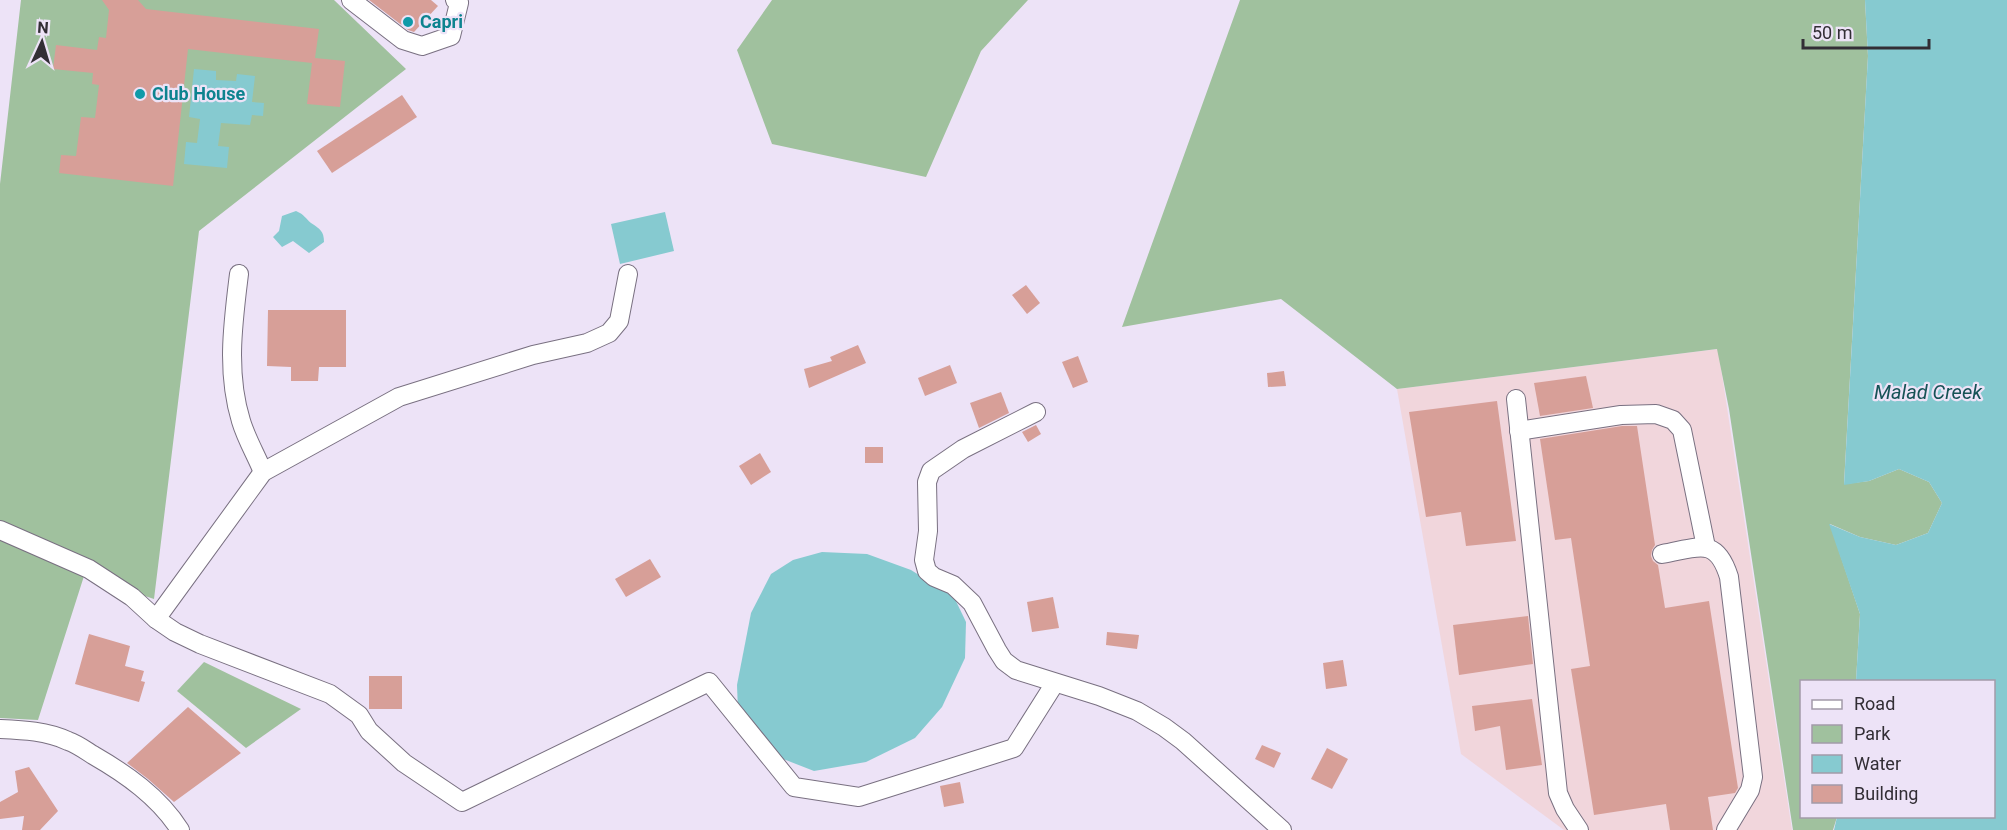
<svg xmlns="http://www.w3.org/2000/svg" width="2007" height="830" viewBox="0 0 2007 830" font-family="Roboto,sans-serif">
<style>
.industrial{fill:#f1d6dc}
.green{fill:#a0c19e}
.water{fill:#86cad0}
.building{fill:#d79f98}
.lines{fill:none;stroke-linecap:round;stroke-linejoin:round}
.minor-casing{stroke:#797081;stroke-width:20}
.minor{stroke:#fff;stroke-width:18}
.culture-dot{fill:#0f9aa8;stroke:#ede3f7;stroke-width:2}
.labels{text-anchor:middle;stroke-width:4.5;stroke-linejoin:round;paint-order:stroke}
.culture-label{font-size:18px;font-weight:bold;fill:#0d838f;stroke:#ede3f7;text-anchor:start}
.water-label{font-size:20px;font-style:italic;fill:#165256;stroke:#ede3f7}
</style>
<rect width="100%" height="100%" fill="#ede3f7"/>
<!-- industrial -->
<path class="industrial" d="M1718,349L1792,830H1564L1461,754L1397,389Z"/>
<!-- green -->
<g class="green">
<path d="M21,0H334L406,69L199,231L154,599L84,576L38,720L0,718V184Z"/>
<path d="M772,0H1028L981,51L926,177L772,144L737,50Z"/>
<path d="M1240,0H1865L1868,56L1844,484L1869,481L1899,469L1929,482L1942,503L1928,533L1896,545L1860,537L1830,524L1860,614L1856,681L1802,682V816L1837,817L1833,830H1793L1729,409L1717,349L1397,389L1281,299L1122,327Z"/>
<path d="M204,662L301,709L246,748L177,691Z"/>
</g>
<!-- water -->
<g class="water">
<path d="M1865,0H2007V830H1834L1837,817L1994,816V682L1856,681L1860,614L1829,524L1860,537L1896,545L1928,533L1942,503L1929,482L1899,469L1869,481L1844,485L1868,56Z"/>
<path d="M194,69L216,71V80L236,81L237,74L255,76L252,102L264,103L263,116L252,115L250,125L221,123L218,146L229,147L227,168L184,164L186,142L197,143L200,119L189,117Z"/>
<path d="M296,211C305,215 305,218 311,223C320,229 324,231 324,242L309,253L293,241L282,247L273,237L279,231L282,216Z"/>
<path d="M665,212L674,251L620,264L611,224Z"/>
<path d="M822,552L867,554L911,570L954,597L966,622L965,658L942,707L915,738L866,762L814,771L773,755L738,711L737,685L751,613L771,574L793,560Z"/>
</g>
<!-- building -->
<g class="building">
<path d="M102,0H138L146,9L319,29L315,58L345,61L340,107L307,104L312,63L188,49L173,186L59,173L61,155L76,156L81,117L95,118L99,85L92,84L93,73L53,69L56,45L97,50L99,37L106,38L109,10Z"/>
<path d="M369,0H431L438,6L414,32L408,30Z"/>
<path d="M402,95L417,117L332,173L317,151Z"/>
<path d="M1026,285L1040,303L1027,314L1012,295Z"/>
<path d="M268,310H346V367H319L318,381H291V367L267,366Z"/>
<path d="M858,345L866,363L809,388L804,369L832,361L830,357Z"/>
<path d="M1078,356L1088,382L1073,388L1062,362Z"/>
<path d="M950,365L957,383L925,396L918,378Z"/>
<path d="M1284,371L1286,386L1268,387L1267,373Z"/>
<path d="M1586,376L1593,408L1540,416L1534,383Z"/>
<path d="M1001,392L1009,413L979,428L970,403Z"/>
<path d="M1497,401L1516,541L1466,546L1461,512L1426,517L1409,412Z"/>
<path d="M1036,425L1041,434L1028,442L1022,432Z"/>
<path d="M1622,426H1637L1655,545L1652,550L1651,556L1653,561L1658,565L1665,608L1709,601L1738,788L1735,793L1708,797L1713,830H1670L1666,804L1594,815L1571,669L1590,666L1571,538L1555,540L1540,439Z"/>
<rect x="865" y="447" width="18" height="16"/>
<path d="M760,453L771,472L751,485L739,466Z"/>
<path d="M650,559L661,577L626,597L615,579Z"/>
<path d="M1053,597L1059,628L1032,632L1027,602Z"/>
<path d="M1528,616L1533,664L1459,675L1453,625Z"/>
<path d="M1107,632L1139,635L1137,649L1106,645Z"/>
<path d="M89,634L130,646L125,666L144,671L141,681L145,682L139,702L75,684Z"/>
<path d="M1343,660L1347,686L1326,689L1323,663Z"/>
<rect x="369" y="676" width="33" height="33"/>
<path d="M1532,699L1542,765L1506,770L1500,726L1475,731L1472,706Z"/>
<path d="M188,707L241,753L174,802L148,779L127,763Z"/>
<path d="M1262,745L1281,753L1274,768L1255,759Z"/>
<path d="M1327,748L1348,759L1332,789L1311,779Z"/>
<path d="M29,767L58,811L40,830H22L24,816L0,819V802L18,792L15,771Z"/>
<path d="M960,782L964,803L944,807L940,786Z"/>
</g>
<g class="lines">
<!-- minor casing -->
<g class="minor-casing">
<g id="minor">
<path d="M351,0L403,40L422,46L451,36L459,3L455,0"/>
<path d="M239,274C233,323 226,372 241,421C246,438 256,455 263,472"/>
<path d="M1516,399L1558,793L1565,809L1579,830"/>
<path d="M1036,412L963,449L931,471L927,482L928,531L924,560L927,571L934,577L953,585L972,603L997,650L1004,661L1016,670L1099,696L1137,711L1164,727L1183,741L1282,830"/>
<path d="M1519,431L1621,415L1656,414L1673,420L1682,430L1706,547"/>
<path d="M0,530L89,569L132,597L156,619L175,632L200,644L330,694L359,715L369,731L404,763L462,802L709,682L794,787L859,797L1014,748L1055,683"/>
<path d="M1662,554C1697,548 1716,535 1729,577L1753,777L1750,790L1726,830"/>
<path d="M156,619L263,472L399,397L533,355L587,343L609,333L619,321L628,274"/>
<path d="M0,729C23,730 47,731 68,741C77,744 85,750 93,755C126,774 159,797 180,830"/>
</g>
</g>
<!-- minor -->
<use href="#minor" class="minor"/>
</g>
<!-- markers -->
<g class="culture-dot">
<circle cx="408" cy="22" r="6"/>
<circle cx="140" cy="94" r="6"/>
</g>
<g class="labels">
<!-- culture labels -->
<g class="culture-label">
<text x="420" y="28">Capri</text>
<text x="152" y="100">Club House</text>
</g>
<!-- water labels -->
<g class="water-label">
<text x="1928" y="399">Malad Creek</text>
</g>
</g>
<!-- legend -->
<rect x="1800" y="680" width="195" height="138" fill="#ede3f7" stroke="#a29ba9" stroke-width="1.5"/>
<rect x="1812" y="700" width="30" height="9" fill="#ffffff" stroke="#a29ba9" stroke-width="1.5"/>
<text x="1854" y="710" font-size="18" fill="#322e35">Road</text>
<rect x="1812" y="725" width="30" height="18" fill="#a0c19e" stroke="#a29ba9" stroke-width="1.5"/>
<text x="1854" y="740" font-size="18" fill="#322e35">Park</text>
<rect x="1812" y="755" width="30" height="18" fill="#86cad0" stroke="#a29ba9" stroke-width="1.5"/>
<text x="1854" y="770" font-size="18" fill="#322e35">Water</text>
<rect x="1812" y="785" width="30" height="18" fill="#d79f98" stroke="#a29ba9" stroke-width="1.5"/>
<text x="1854" y="800" font-size="18" fill="#322e35">Building</text>
<!-- north arrow -->
<g transform="translate(42 42) rotate(4)" stroke="#ede3f7" stroke-width="4.5" paint-order="stroke">
<path d="M0-4.5L10 22L0 15L-10 22Z" fill="#322e35"/>
<text y="-9" font-size="16" font-weight="bold" text-anchor="middle" fill="#322e35">N</text>
</g>
<!-- scale -->
<path d="M1803 39v9h126v-9" fill="none" stroke="#322e35" stroke-width="3"/>
<text x="1812" y="39" font-size="18" fill="#322e35" stroke="#ede3f7" stroke-width="4.5" paint-order="stroke">50 m</text>
</svg>
